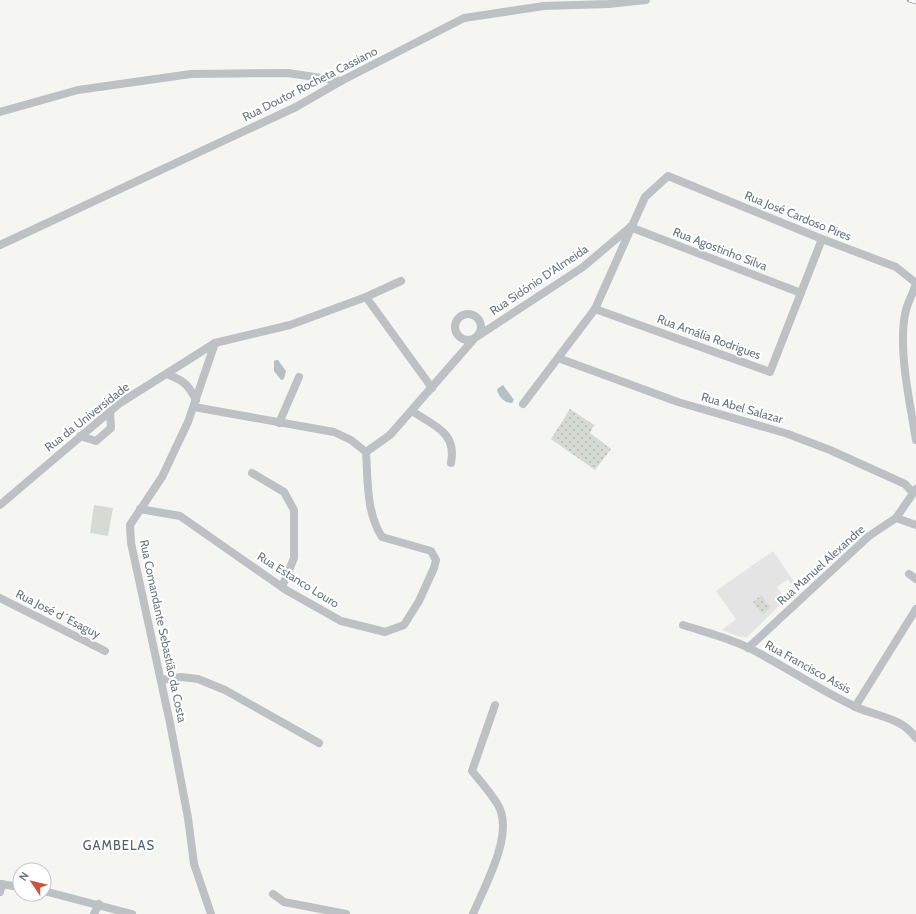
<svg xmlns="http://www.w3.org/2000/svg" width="916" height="914" viewBox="0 0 916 914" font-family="Cabin,sans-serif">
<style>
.built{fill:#e3e4e3}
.grass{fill:#d5dad2}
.park{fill:url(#park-dots)}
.water{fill:#b5c0c3}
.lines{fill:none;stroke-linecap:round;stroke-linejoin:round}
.street{stroke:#bdc1c3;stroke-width:8}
.rail-casing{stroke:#9fa5a9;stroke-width:4.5}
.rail{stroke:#fff;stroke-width:3;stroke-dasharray:9;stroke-linecap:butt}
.labels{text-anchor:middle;stroke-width:4;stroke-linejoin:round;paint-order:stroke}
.street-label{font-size:12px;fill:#68777f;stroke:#fff}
.neighbourhood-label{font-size:13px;letter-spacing:1px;fill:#555f66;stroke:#fff}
</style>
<defs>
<pattern id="park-dots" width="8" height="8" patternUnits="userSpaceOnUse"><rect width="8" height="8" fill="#d5dad2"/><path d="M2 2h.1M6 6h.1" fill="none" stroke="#b1b6b0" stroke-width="1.8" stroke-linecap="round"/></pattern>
</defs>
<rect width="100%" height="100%" fill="#f5f5f2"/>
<!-- built -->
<path class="built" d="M773,551L799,589L796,592L788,579L777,587L785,600L747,637H740L722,630L736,619L716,591Z"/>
<!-- grass -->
<path class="grass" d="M94,505L113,508L108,536L90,533Z"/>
<!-- park -->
<g class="park">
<path d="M570,409L594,425L590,433L611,449L595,470L551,439Z"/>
<path d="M762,595L767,604L771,606L763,615L753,602Z"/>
</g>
<!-- water -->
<g class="water">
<path d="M276,360H278L286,371L284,379L281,380L274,371V361Z"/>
<path d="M503,385L514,400L512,403C504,403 498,396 497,389Z"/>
</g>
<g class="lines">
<!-- street -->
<g class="street">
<path d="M0,112L78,90L191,74L288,73L341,81"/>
<path d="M630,227L801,293"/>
<path d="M0,245L296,107L341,81L464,18L544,6L608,4L646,0"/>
<path d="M916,284C913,293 908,302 906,310C897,346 910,403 916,440"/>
<path d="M366,297L432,388"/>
<path d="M595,309L770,372L822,239"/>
<circle cx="468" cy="327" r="13"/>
<path d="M478,336L583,267L628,229"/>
<path d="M558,358L678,402L788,434L830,450L905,484L913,493"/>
<path d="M167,374C184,381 188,384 196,400"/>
<path d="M523,404L595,309L645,197L668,176L822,239L896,267L916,283"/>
<path d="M412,411C434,426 457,432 451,463"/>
<path d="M279,423L299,377"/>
<path d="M80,436L96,441L111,428L110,411"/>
<path d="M366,452L390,435L473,340"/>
<path d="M252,473L284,492L294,510V558L282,587"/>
<path d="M0,505L120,403L215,343L290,325L366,297L401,281"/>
<path d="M140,509L180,516L286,590L341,621L385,632L404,625L419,601L434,568L436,560L431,551L382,537C366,512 368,481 366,452L351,440L334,432L194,407"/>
<path d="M896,518L916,489"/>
<path d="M909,574L916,579"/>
<path d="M0,598L105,651"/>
<path d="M683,625C705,632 729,638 749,648C785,666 819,690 856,707C878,717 901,717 916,738"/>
<path d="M748,648L869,536L896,518L916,525"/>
<path d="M161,680L181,677L198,679L225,690L319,743"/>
<path d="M855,707L916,609"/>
<path d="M0,884L20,887"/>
<path d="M44,891L132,914"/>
<path d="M0,892L2,884"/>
<path d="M273,894L284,902L346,914"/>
<path d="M94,914L99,904"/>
<path d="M211,914L194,864L188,818L170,723L131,543L130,525L162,477L188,422L215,343"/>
<path d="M473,914C484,887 515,834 498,805C491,793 481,782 472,771L495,705"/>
</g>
<!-- rail casing -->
<g class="rail-casing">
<path id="rail" d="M909,0L916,2"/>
</g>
<!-- rail -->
<use href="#rail" class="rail"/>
</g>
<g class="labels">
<!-- street labels -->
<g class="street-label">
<text transform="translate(310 84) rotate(-27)" y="4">Rua Doutor Rocheta Cassiano</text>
<text transform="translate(798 216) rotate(22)" y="4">Rua José Cardoso Pires</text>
<text transform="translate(720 249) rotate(21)" y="4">Rua Agostinho Silva</text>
<text transform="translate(539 280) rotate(-34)" y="4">Rua Sidónio D'Almeida</text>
<text transform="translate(709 337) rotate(20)" y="4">Rua Amália Rodrigues</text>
<text transform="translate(742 408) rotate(16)" y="4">Rua Abel Salazar</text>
<text transform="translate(87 417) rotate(-38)" y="4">Rua da Universidade</text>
<text transform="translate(821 565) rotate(-42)" y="4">Rua Manuel Alexandre</text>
<text transform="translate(298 580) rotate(32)" y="4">Rua Estanco Louro</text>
<text transform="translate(58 614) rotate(27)" y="4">Rua José d´Esaguy</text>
<text transform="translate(163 631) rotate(78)" y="4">Rua Comandante Sebastião da Costa</text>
<text transform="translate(808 667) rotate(29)" y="4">Rua Francisco Assis</text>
</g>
<!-- neighbourhood labels -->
<g class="neighbourhood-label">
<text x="119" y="850">GAMBELAS</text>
</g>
</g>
<!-- north arrow -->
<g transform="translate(32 882) rotate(305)"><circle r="19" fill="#ffffff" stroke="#c3c9cc"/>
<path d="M0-3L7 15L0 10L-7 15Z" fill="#cb553c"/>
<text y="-6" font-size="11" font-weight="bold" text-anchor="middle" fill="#68777f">N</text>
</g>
</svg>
